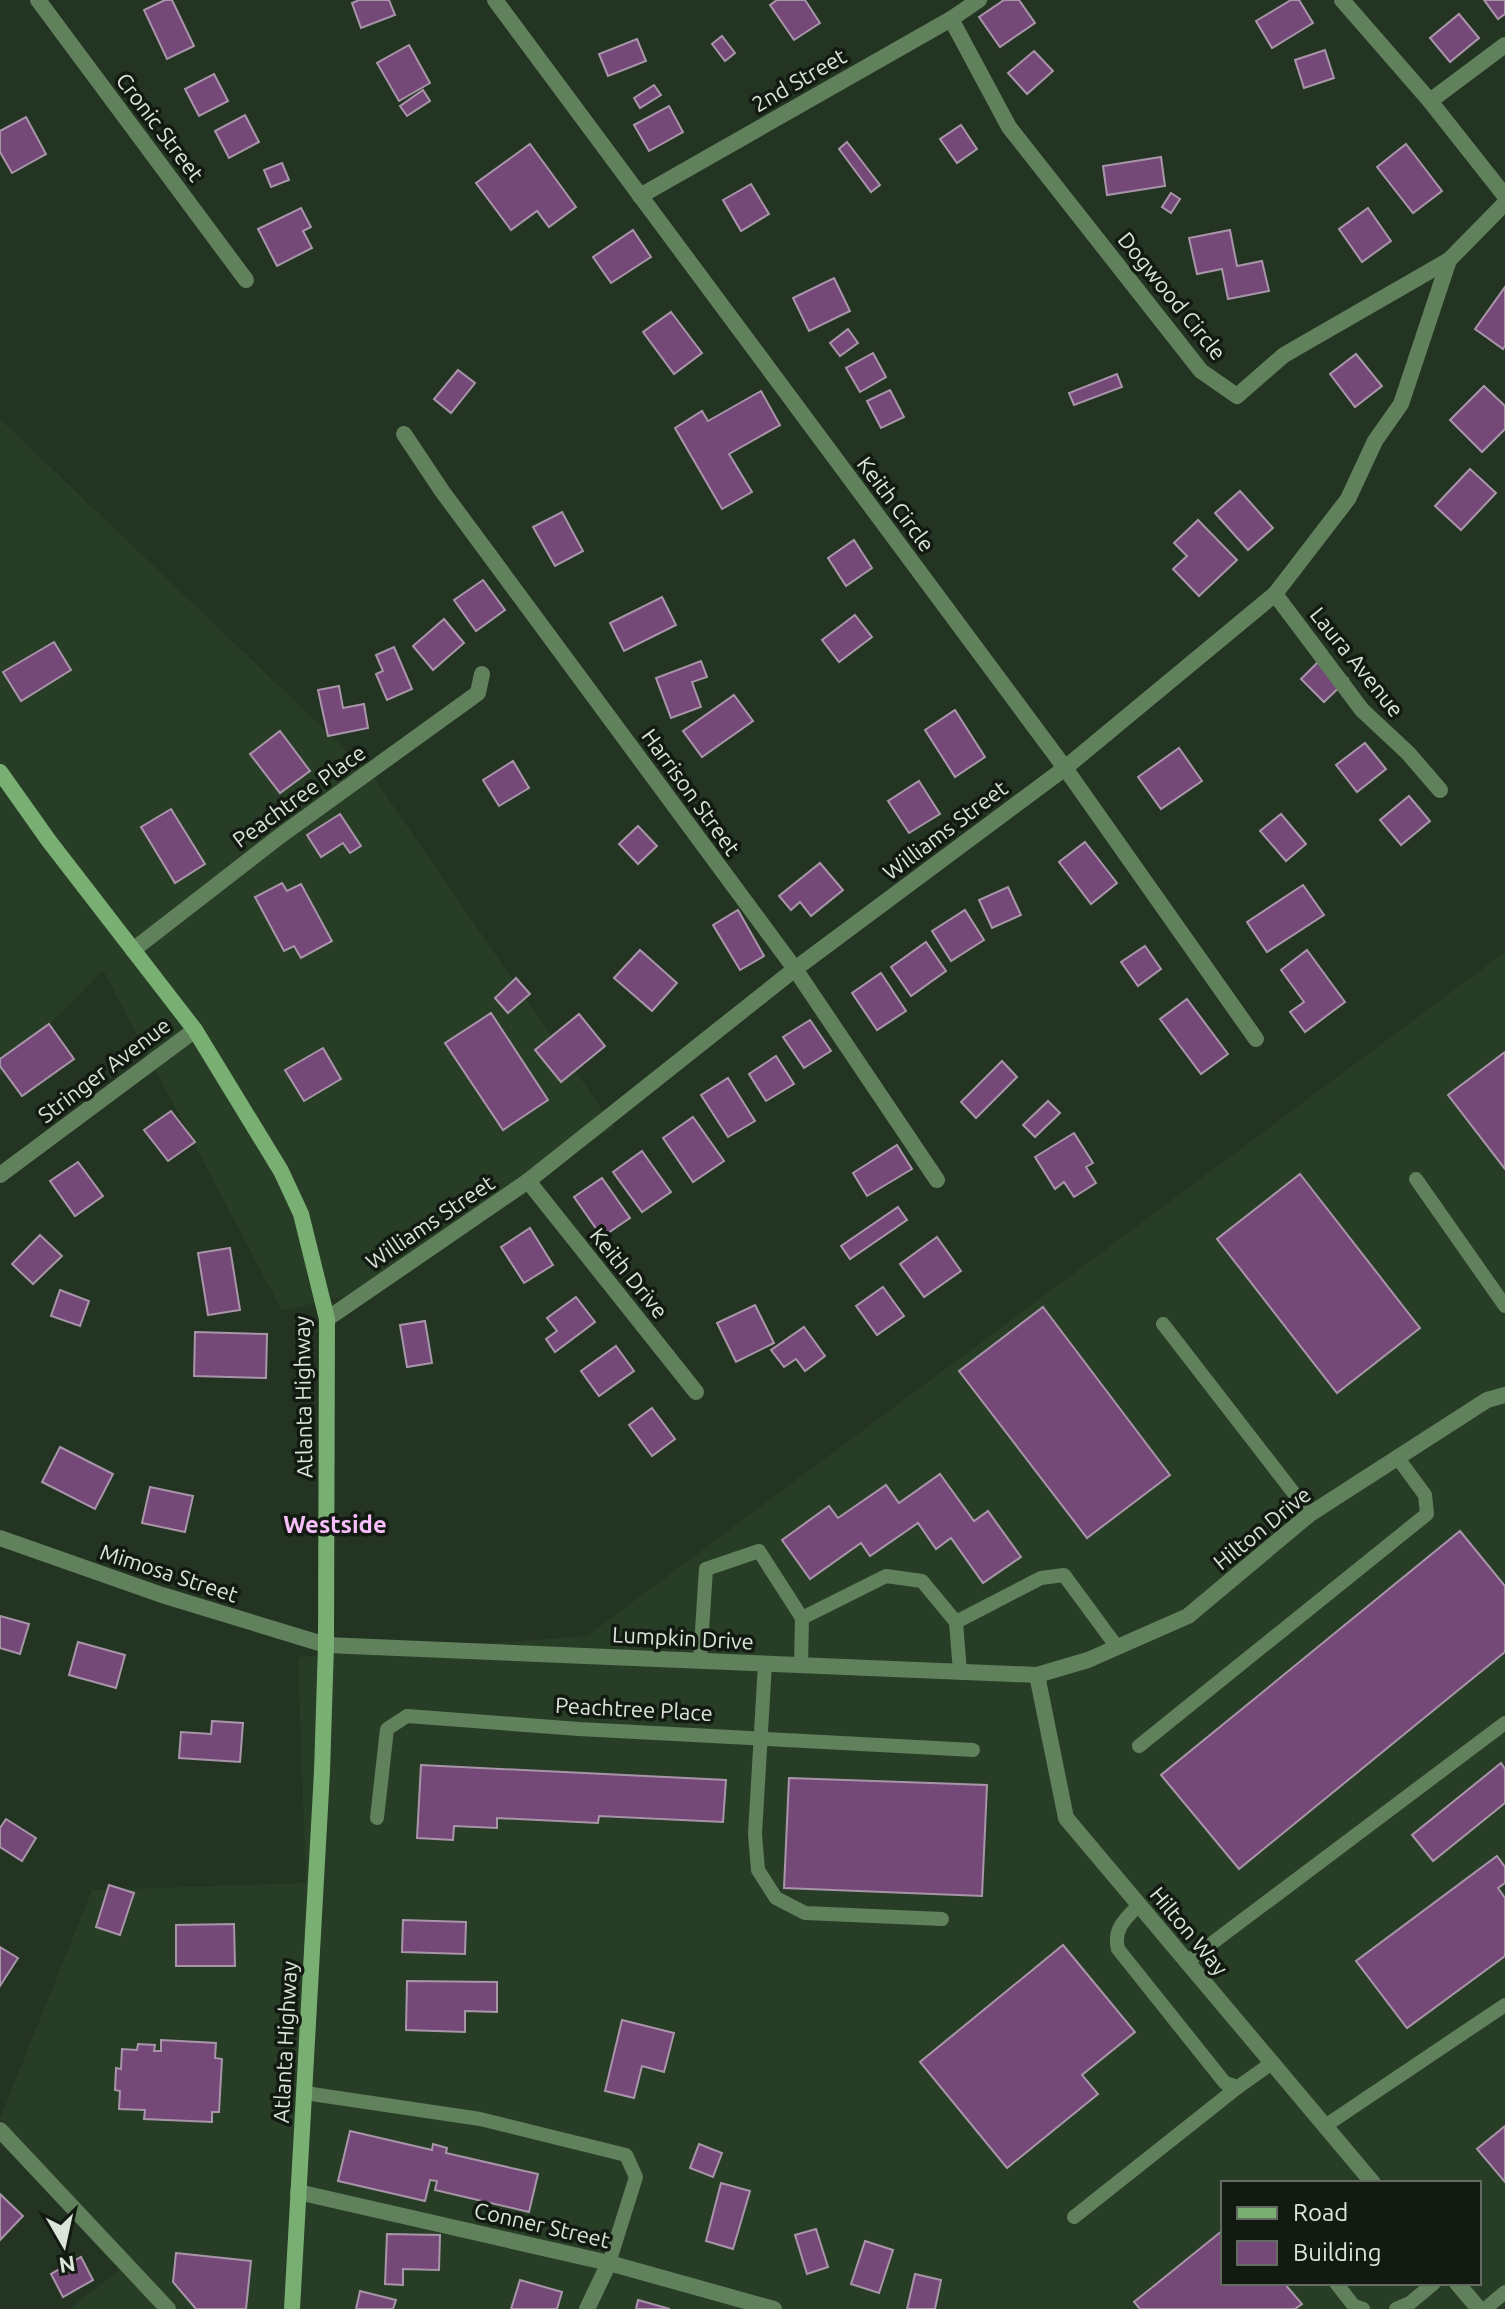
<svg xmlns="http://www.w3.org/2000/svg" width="1505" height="2309" viewBox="0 0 1505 2309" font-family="Ubuntu,sans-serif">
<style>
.built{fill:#283d26;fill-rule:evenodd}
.building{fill:#744877;stroke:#a995aa;stroke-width:2}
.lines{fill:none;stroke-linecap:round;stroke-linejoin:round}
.service{stroke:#60815c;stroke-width:14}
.minor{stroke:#60815c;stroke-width:16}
.secondary{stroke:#79af73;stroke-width:16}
.labels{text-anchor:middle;stroke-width:7;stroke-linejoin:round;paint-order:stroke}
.street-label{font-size:22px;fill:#dbe5da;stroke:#131a12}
.neighbourhood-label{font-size:24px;font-weight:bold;fill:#f8c0fb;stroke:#131a12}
</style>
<rect width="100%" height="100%" fill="#243422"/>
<!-- built -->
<g class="built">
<path d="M0,419L372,775L614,1127L370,1290L282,1311L103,970L0,1076Z"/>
<path d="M1505,952V2309H69L132,2261L0,2119L92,1890L306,1883L298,1657L587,1636ZM1223,2183H1479V2283H1223Z"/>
</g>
<!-- building -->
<g class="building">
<path d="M165,0H172L194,46L167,59L144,10Z"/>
<path d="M359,0H389L395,15L361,28L352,3Z"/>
<path d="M777,0H805L820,23L794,40L770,5Z"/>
<path d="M1004,0H1019L1035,23L1000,47L979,17Z"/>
<path d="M1291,0H1299L1313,23L1272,48L1256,21Z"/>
<path d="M1484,0H1505V14L1498,19Z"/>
<path d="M1459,14L1479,38L1450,62L1430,38Z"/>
<path d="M722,36L735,53L725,61L712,44Z"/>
<path d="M637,39L646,61L608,76L599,54Z"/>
<path d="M409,45L430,83L399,101L377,63Z"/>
<path d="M1325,50L1334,78L1304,88L1295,60Z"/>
<path d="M1034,51L1053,71L1027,94L1008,73Z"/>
<path d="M214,74L228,101L199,116L185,89Z"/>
<path d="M654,85L661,95L640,108L634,98Z"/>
<path d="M423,90L430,101L407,116L400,106Z"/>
<path d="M669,106L683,132L649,151L634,125Z"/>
<path d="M245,115L259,142L229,158L215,131Z"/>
<path d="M26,117L46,154L12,173L0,152V131Z"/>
<path d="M961,125L977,149L957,163L940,139Z"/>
<path d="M847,142L880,185L871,192L839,149Z"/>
<path d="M530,144L576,207L549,227L537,211L511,230L476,183Z"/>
<path d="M1406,144L1442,191L1413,213L1377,167Z"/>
<path d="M1161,157L1165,186L1107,195L1103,166Z"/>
<path d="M282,163L289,180L271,187L264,170Z"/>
<path d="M751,184L769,214L741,231L723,200Z"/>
<path d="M1171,193L1180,199L1171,213L1162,207Z"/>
<path d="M301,208L311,227L303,231L312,248L277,266L258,229Z"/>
<path d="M1368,208L1391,241L1362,262L1339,229Z"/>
<path d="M633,230L651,257L611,283L593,257Z"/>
<path d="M1230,230L1237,266L1262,261L1269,291L1228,299L1222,269L1197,274L1189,238Z"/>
<path d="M834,278L850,311L809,331L793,298Z"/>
<path d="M1505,287V346L1503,349L1475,329Z"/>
<path d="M671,312L702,353L674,374L643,332Z"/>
<path d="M848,329L858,343L840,356L830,343Z"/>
<path d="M873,353L886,377L860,392L846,368Z"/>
<path d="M1356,354L1382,386L1355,407L1330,374Z"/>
<path d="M458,370L475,383L451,413L434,399Z"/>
<path d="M1117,374L1122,387L1074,405L1069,393Z"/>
<path d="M1484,386L1505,406V429L1482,452L1450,420Z"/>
<path d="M890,390L904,417L881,428L867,401Z"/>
<path d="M761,391L780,425L729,454L752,492L722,509L675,428L702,411L708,421Z"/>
<path d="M1470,469L1496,493L1461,530L1435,506Z"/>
<path d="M1240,491L1273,528L1248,550L1215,513Z"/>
<path d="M562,512L583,551L555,566L533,527Z"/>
<path d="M1198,520L1237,560L1199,596L1173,569L1187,556L1174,543Z"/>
<path d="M854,540L872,568L846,586L828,558Z"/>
<path d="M483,580L505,610L476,631L454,600Z"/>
<path d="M662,597L676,625L624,651L610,623Z"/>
<path d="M855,615L872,637L839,662L822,640Z"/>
<path d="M444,619L464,643L433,670L413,646Z"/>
<path d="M54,642L71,670L21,701L3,672Z"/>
<path d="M394,647L412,689L387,700L376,674L383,671L376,655Z"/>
<path d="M1324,656L1348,679L1324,702L1301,679Z"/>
<path d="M701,661L707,677L692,682L701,707L671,718L656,678Z"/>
<path d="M339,686L343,708L364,704L368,728L328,736L318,690Z"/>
<path d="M734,695L753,721L702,757L683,731Z"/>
<path d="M955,710L985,757L955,777L925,730Z"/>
<path d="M280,731L310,771L280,793L250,754Z"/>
<path d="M1365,743L1386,769L1357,792L1336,765Z"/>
<path d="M1179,748L1202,781L1161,809L1138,777Z"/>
<path d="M513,761L529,788L499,806L483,780Z"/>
<path d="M919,781L940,814L909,833L888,801Z"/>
<path d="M1409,796L1430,821L1401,845L1380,820Z"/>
<path d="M171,809L205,864L175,883L141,827Z"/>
<path d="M340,814L361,846L350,853L343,843L321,857L307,835Z"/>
<path d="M1281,814L1306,844L1286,861L1260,831Z"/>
<path d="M638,826L657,846L638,864L619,844Z"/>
<path d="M1085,842L1117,883L1091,904L1059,862Z"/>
<path d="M820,863L843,890L811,916L800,902L791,910L779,896Z"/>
<path d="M282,883L287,891L301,884L332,941L301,958L294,946L284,951L255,897Z"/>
<path d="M1303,885L1324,915L1267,952L1247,922Z"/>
<path d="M1008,887L1021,915L992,928L979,900Z"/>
<path d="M738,910L764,956L740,970L713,925Z"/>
<path d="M965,910L984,940L951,961L932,931Z"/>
<path d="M926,942L946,971L911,996L891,967Z"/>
<path d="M1145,946L1161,969L1138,986L1121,962Z"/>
<path d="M640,950L677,983L652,1011L614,978Z"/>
<path d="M1307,950L1345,1002L1305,1032L1290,1012L1304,1002L1281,970Z"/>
<path d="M881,973L906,1011L877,1030L852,993Z"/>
<path d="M516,978L530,994L508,1013L495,998Z"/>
<path d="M1187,999L1228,1054L1201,1074L1160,1019Z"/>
<path d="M491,1013L548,1100L503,1130L445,1043Z"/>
<path d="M579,1014L605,1046L561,1082L535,1050Z"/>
<path d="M810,1020L831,1051L804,1068L783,1037Z"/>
<path d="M49,1024L74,1059L22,1096L0,1066V1059Z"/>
<path d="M323,1048L341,1079L304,1101L285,1070Z"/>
<path d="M1505,1052V1169L1448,1095Z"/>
<path d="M776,1056L794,1084L766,1101L749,1074Z"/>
<path d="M1002,1061L1017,1077L976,1118L961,1102Z"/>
<path d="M728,1078L755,1121L728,1137L701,1095Z"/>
<path d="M1048,1101L1060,1113L1035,1137L1023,1125Z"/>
<path d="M171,1111L195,1142L168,1161L144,1130Z"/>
<path d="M693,1117L724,1161L693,1182L663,1138Z"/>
<path d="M1074,1133L1093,1163L1086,1167L1096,1183L1074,1197L1064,1182L1055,1189L1035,1157Z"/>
<path d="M897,1145L912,1169L867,1196L853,1173Z"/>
<path d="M642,1151L671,1192L642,1212L613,1172Z"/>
<path d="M78,1162L103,1196L75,1216L50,1181Z"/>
<path d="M1300,1174L1420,1328L1337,1393L1217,1239Z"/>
<path d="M602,1178L630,1218L602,1237L574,1197Z"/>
<path d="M898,1207L907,1220L850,1259L841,1246Z"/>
<path d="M530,1228L553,1265L524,1283L501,1247Z"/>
<path d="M40,1235L62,1256L33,1284L12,1264Z"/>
<path d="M937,1237L961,1271L924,1297L900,1264Z"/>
<path d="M230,1248L240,1310L208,1315L198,1253Z"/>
<path d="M883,1287L904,1316L877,1335L856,1306Z"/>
<path d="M60,1290L89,1301L80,1326L51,1316Z"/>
<path d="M576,1297L595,1322L555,1352L546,1339L557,1331L547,1318Z"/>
<path d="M755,1305L774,1343L736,1362L717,1323Z"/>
<path d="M1043,1307L1170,1475L1087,1538L959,1371Z"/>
<path d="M425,1321L432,1363L407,1367L400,1325Z"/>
<path d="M804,1327L825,1356L805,1371L796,1359L784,1367L771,1350Z"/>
<path d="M195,1332L267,1334L266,1378L194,1376Z"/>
<path d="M616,1346L634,1371L599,1396L581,1371Z"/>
<path d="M652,1408L675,1439L652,1456L629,1425Z"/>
<path d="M60,1447L113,1474L95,1509L42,1482Z"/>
<path d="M940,1474L974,1521L988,1511L1021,1557L983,1583L951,1538L936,1549L918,1523L870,1556L861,1543L810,1579L782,1540L829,1506L838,1518L886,1485L899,1503Z"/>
<path d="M150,1487L193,1496L185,1532L142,1523Z"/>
<path d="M1460,1531L1505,1586V1652L1239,1869L1161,1775Z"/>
<path d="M0,1616L29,1624L20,1654L0,1648Z"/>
<path d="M78,1642L125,1655L116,1688L69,1675Z"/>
<path d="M212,1721L243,1723L240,1762L179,1758L181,1732L211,1734Z"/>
<path d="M1501,1763L1505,1769V1803L1433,1861L1412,1835Z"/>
<path d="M421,1765L726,1780L723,1822L599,1816L598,1823L497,1818V1828L454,1826L453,1840L417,1838Z"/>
<path d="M789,1778L987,1785L982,1896L784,1888Z"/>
<path d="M6,1819L36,1838L22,1861L0,1847V1828Z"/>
<path d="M1497,1856L1505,1867V1883L1498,1888L1505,1898V1956L1407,2028L1356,1961Z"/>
<path d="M109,1885L134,1893L120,1935L96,1927Z"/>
<path d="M403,1920L466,1922L465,1954L402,1952Z"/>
<path d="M234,1924L235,1966H176V1925Z"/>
<path d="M1063,1945L1135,2032L1082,2075L1098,2094L1007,2168L920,2062Z"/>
<path d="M0,1947L18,1958L0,1986Z"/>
<path d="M407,1981L497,1982V2012L465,2011V2032L406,2030Z"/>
<path d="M622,2020L674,2033L664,2072L642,2066L634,2098L605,2091Z"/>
<path d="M161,2040L216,2043L215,2058L222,2059L219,2112H212V2122L144,2119L145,2110L119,2109L120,2091L115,2090L116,2068L121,2069L122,2049L137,2050L138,2044L155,2045L154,2051H161Z"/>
<path d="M1505,2126V2182L1477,2149Z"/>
<path d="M350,2131L432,2150L433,2144L447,2148L446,2153L538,2174L529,2212L435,2190L437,2181L430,2180L425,2201L338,2181Z"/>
<path d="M699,2144L722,2153L713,2177L690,2168Z"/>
<path d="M721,2183L750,2191L733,2249L706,2241Z"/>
<path d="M0,2194L23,2216L0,2240Z"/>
<path d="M816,2229L828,2267L807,2274L795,2235Z"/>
<path d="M1223,2230V2283H1284L1302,2304L1295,2309H1140L1134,2302Z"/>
<path d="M387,2234L440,2235L439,2270L403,2269V2285L385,2284Z"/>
<path d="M865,2241L893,2250L879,2293L851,2284Z"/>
<path d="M176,2253L251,2261L246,2309H196L173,2282Z"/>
<path d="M81,2257L93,2280L63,2297L51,2274Z"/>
<path d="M915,2274L941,2280L935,2309H907Z"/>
<path d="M520,2280L562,2292L557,2309H511Z"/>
<path d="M360,2291L396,2300L393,2309H356Z"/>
<path d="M638,2300L670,2309H636Z"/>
</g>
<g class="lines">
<!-- service -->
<g class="service">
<path d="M1416,1179L1505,1306"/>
<path d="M1163,1324L1310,1514"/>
<path d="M700,1661L706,1569L759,1551L802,1618"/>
<path d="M765,1664L755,1834L758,1870L776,1898L805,1913L942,1919"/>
<path d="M801,1666L802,1618L886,1576L922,1581L956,1622"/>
<path d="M960,1672L956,1622L1041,1578L1064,1575L1117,1647"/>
<path d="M1139,1746L1427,1514L1425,1495L1397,1457"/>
<path d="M377,1818L387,1729L407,1716L579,1729L973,1750"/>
<path d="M1139,1905C1125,1919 1113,1929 1118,1949L1225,2083L1238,2087L1272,2063"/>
<path d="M1187,1962L1505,1723"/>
<path d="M305,2093L480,2119L626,2155L636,2177L609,2263"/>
<path d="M1325,2126L1505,2005"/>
<path d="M1074,2217L1238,2087"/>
<path d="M1336,2283L1354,2306L1363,2309"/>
<path d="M1396,2309L1410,2303L1434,2283"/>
<path d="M1485,2309L1505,2292"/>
</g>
<!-- minor -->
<g class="minor">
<path d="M38,0L246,280"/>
<path d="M495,0L1065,768L1256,1039"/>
<path d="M1342,0L1430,101L1505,196"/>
<path d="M951,19L1009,127L1201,371L1237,396L1284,355L1449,260L1505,203"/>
<path d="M1430,101L1505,45"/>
<path d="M640,196L951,19L979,0"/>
<path d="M404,434L442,491L795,969L937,1180"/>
<path d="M1275,594L1362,710L1408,753L1440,790"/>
<path d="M133,950L280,836L478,693L482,674"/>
<path d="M0,1175L195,1030"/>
<path d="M528,1181L696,1392"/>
<path d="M327,1319L528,1181L795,969L1065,768L1275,594L1348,499L1375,441L1401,404L1449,260"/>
<path d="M0,1538L162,1595L326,1645L1037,1675L1088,1660L1188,1616L1310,1514L1487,1400L1505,1395"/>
<path d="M1037,1675L1066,1818L1373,2183"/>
<path d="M0,2130L168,2309"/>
<path d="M298,2192L609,2263L774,2309"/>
<path d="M1457,2283L1479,2309"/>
<path d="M587,2309L609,2263"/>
</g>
<!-- secondary -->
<path class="secondary" d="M0,772L49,841L195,1030L281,1171L301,1214L327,1319L326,1645L322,1772L292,2309"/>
</g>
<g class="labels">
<!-- street labels -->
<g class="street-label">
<text transform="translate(799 80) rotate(-30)" y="8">2nd Street</text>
<text transform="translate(160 127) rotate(53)" y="8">Cronic Street</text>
<text transform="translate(1172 296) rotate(51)" y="8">Dogwood Circle</text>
<text transform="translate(896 504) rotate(53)" y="8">Keith Circle</text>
<text transform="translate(1357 662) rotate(51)" y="8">Laura Avenue</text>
<text transform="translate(691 792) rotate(54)" y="8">Harrison Street</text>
<text transform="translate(299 796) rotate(-36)" y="8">Peachtree Place</text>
<text transform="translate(945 830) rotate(-37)" y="8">Williams Street</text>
<text transform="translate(104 1070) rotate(-37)" y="8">Stringer Avenue</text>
<text transform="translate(430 1222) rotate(-34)" y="8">Williams Street</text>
<text transform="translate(629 1273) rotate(51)" y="8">Keith Drive</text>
<text transform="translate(303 1397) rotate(-91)" y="8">Atlanta Highway</text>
<text transform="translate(1262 1528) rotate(-39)" y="8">Hilton Drive</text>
<text transform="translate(169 1573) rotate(18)" y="8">Mimosa Street</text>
<text transform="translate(683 1638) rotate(3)" y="8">Lumpkin Drive</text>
<text transform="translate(634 1709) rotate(3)" y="8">Peachtree Place</text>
<text transform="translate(1189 1931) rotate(50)" y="8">Hilton Way</text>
<text transform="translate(285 2042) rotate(-87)" y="8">Atlanta Highway</text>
<text transform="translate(542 2225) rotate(13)" y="8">Conner Street</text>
</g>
<!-- neighbourhood labels -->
<g class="neighbourhood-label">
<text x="335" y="1533">Westside</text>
</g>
</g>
<!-- legend -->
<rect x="1221" y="2181" width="260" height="104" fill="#131a12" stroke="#636b62" stroke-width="2"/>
<rect x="1237" y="2207" width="40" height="12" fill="#79af73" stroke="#636b62" stroke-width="2"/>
<text x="1293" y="2221" font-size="24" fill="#dbe5da">Road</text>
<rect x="1237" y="2241" width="40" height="24" fill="#744877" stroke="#636b62" stroke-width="2"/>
<text x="1293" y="2261" font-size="24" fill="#dbe5da">Building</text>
<!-- north arrow -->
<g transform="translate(64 2245) rotate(171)" stroke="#131a12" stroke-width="6" paint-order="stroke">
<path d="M0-6L14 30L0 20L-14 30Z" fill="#dbe5da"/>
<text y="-12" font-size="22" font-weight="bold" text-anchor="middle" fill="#dbe5da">N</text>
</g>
</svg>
